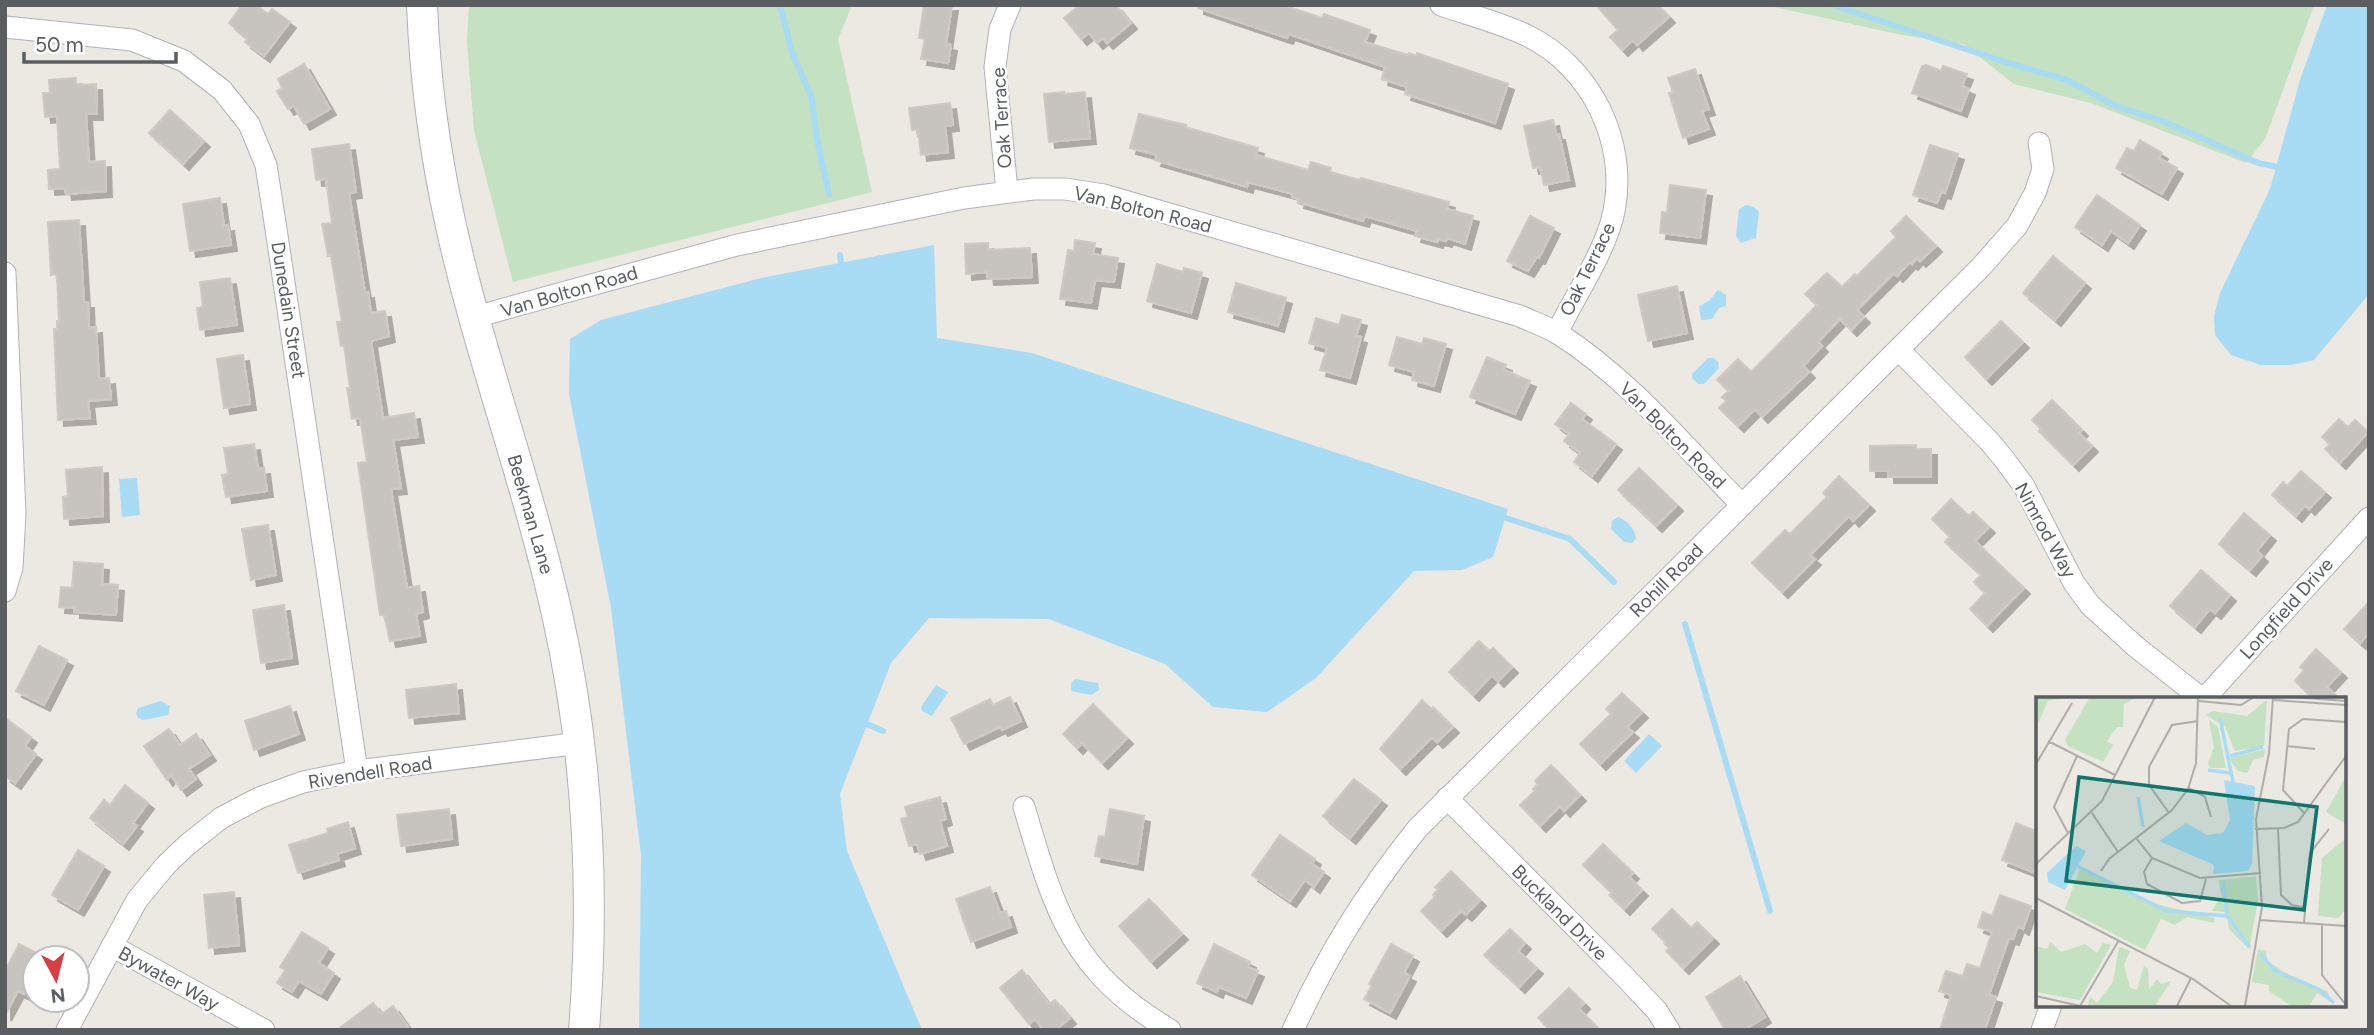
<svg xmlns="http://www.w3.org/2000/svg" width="2374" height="1035" viewBox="0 0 2374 1035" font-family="Figtree,sans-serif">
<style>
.green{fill:#c4e1c1}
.water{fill:#a8dcf5}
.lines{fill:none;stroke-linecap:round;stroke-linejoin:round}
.stream{stroke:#a8dcf5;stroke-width:6}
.building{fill:#c7c3bf;stroke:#cfc9c1;stroke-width:2;filter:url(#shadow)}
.street-casing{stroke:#afb3b6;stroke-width:23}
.secondary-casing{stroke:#afb2b6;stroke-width:32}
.street{stroke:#fff;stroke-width:21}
.secondary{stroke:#fff;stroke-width:30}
.labels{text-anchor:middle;stroke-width:5;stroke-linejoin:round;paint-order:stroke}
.street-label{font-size:19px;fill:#5a5e61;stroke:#fff}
.inset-river{fill:none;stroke:#a8dcf5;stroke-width:3.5}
.inset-road{fill:none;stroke:#aeadaa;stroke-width:2}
.view{fill:#0f766e;fill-opacity:0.15;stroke:#0f766e;stroke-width:3.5}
.inset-edge{fill:none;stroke:#5a5e61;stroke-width:3.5}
</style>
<defs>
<filter id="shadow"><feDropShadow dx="6" dy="6" stdDeviation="0" flood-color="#0004"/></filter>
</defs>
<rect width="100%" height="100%" fill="#ece8e2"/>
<!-- green -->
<g class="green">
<path d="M469,5H852L838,39L872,192L513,282L474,131L467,41Z"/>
<path d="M1765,5H2314L2265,139L2246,163L2091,103L2014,84L1963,44L1902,35Z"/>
</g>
<!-- water -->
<g class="water">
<path d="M2327,5H2369V294L2314,360L2291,365H2261L2231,355L2215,335L2214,316L2220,293L2270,189L2300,80Z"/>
<path d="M1746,205L1754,207L1759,212L1756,238L1741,243L1736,236L1739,209Z"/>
<path d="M934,245L937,338L1032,353L1508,509L1493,557L1462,570L1414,571L1316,678L1267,712L1213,707L1165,664L1049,619L929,618L891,663L840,794L847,851L922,1030H639L641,855L611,608L569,394L570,339L601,320L761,278Z"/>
<path d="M1718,290L1726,295V306L1719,308L1712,319L1701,320L1699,306L1709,301Z"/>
<path d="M1708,358H1714L1718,362L1719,368L1704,384H1698L1692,378V374Z"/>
<path d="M137,478L140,515L122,517L119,479Z"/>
<path d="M1618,517C1625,519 1636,530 1636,538L1632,543L1624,542L1611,529L1612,521Z"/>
<path d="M1075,679L1098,683L1099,690L1091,695L1071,691V684Z"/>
<path d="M936,685L948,692L932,716L922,711L921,707Z"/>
<path d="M161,701L170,706L168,715L143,720L138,718L136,713L138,708Z"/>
<path d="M1649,734L1662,746L1636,773L1624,761Z"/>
</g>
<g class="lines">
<!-- stream -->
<g class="stream">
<path d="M780,5L792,52L812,99L817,139L829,195"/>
<path d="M1832,5L2002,61L2067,80L2116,106L2163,121L2258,163L2278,167L2283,166"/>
<path d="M840,255L842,269"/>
<path d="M1497,515L1570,539L1614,582"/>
<path d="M1685,624L1770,911"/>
<path d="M862,722L883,731"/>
</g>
</g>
<!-- building -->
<g class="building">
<path d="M242,5H256L268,14L272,9L290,22L264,56L245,42L248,39L229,23Z"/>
<path d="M924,5H952L946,44L951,45L948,63L921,59L925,39L919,38Z"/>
<path d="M1080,5H1116L1131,23L1107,43L1103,38L1097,43L1089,33L1081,39L1064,18Z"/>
<path d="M1198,5H1283L1322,18L1324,14L1370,30L1365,42L1408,55L1409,53L1416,56L1417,53L1508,84L1495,123L1405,94L1407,87L1382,79L1385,67L1289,34L1287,38L1198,8Z"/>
<path d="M1596,5H1658L1669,17L1637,45L1633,40L1622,50L1610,37L1618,30Z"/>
<path d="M304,64L330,109L304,124L294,106L288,109L277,91L282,88L278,79Z"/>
<path d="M1926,65L1941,71L1943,66L1967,74L1962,86L1969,89L1961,111L1912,93L1922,66Z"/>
<path d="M1695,69L1709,109L1702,111L1709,129L1683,138L1669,93L1673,92L1668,78Z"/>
<path d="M76,78V85L96,84L97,114H86L89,162L105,161L106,191L66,194L65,188L49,189L48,170L60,169L57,116L45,117L43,93H50L49,80Z"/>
<path d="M1064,92V94L1085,92L1090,138L1049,142L1044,94Z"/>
<path d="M950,103L953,125L945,126L948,152L921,155L918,129L912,130L909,108Z"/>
<path d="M170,110L204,141L183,164L149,133Z"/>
<path d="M1139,114L1186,125L1185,127L1258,148L1256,155L1308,170L1311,162L1331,168L1330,172L1360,180L1361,178L1449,202L1447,209L1473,216L1465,244L1447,238L1446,241L1438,239L1437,242L1415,236L1417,231L1365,216L1363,221L1298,202L1299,199L1292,197L1293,194L1248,182L1247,187L1155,160L1157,155L1130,148Z"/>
<path d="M1553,120L1556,134H1559L1569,180L1544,185L1540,167L1533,168L1524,126Z"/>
<path d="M2140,140L2162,153L2159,158L2177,168L2162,194L2116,168L2127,148L2134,151Z"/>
<path d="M349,144L356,192L349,193L365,293L368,292L371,313L385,311L389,336L371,341L383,418L414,413L418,437L393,440L401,488L391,489L407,588L419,586L423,612L416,614L420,636L390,641L384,615H380L358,463L367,462L360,418L352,419L347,388H350L344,345L341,346L337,322H342L331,256H328L322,224L332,223L326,179L316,180L312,149Z"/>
<path d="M1930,145L1958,154L1945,193L1941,192L1937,203L1913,195Z"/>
<path d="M1670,185L1706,190L1700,238L1660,233L1662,212L1667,213Z"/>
<path d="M2097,195L2140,225L2128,243L2111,231L2102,245L2075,227Z"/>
<path d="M220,198L224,226L228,225L231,245L190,251L183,204Z"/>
<path d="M1530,216L1554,228L1539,258L1537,257L1528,271L1507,261Z"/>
<path d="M1906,216L1936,246L1920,261L1917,258L1912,264L1910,262L1897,276L1894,273L1857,310L1864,317L1851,330L1840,319L1818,342L1822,346L1803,366L1809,372L1762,417L1755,409L1738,426L1719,408L1726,401L1722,397L1729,391L1717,380L1738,359L1751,372L1817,305L1805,294L1827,273L1842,287L1855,274L1857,276L1896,237L1891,231Z"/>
<path d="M79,220L84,302H88L89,328L96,327L99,379L109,378L111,399L88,401L90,418L58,420L54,329H57V321H59L57,274L51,275L48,222Z"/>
<path d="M1075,240L1095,243L1093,254L1118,258L1114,282L1095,280L1091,303L1060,299L1068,250L1074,251Z"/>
<path d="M988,243V250L1030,248L1032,277L988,279L987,272L966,274L965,244Z"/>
<path d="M2053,256L2085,283L2055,320L2023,293Z"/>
<path d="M1157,264L1183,272L1184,268L1202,273L1191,313L1147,301Z"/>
<path d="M230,278L237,325L200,330L197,308L203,307L200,282Z"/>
<path d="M1236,283L1286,298L1278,326L1228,312Z"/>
<path d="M1677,286L1687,333L1648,341L1638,295Z"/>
<path d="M1342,315L1361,320L1356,336L1361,337L1350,378L1320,370L1327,348L1309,343L1316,318L1339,325Z"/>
<path d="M2001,321L2023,342L1986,379L1965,357Z"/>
<path d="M1397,337L1422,344L1424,338L1446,344L1434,386L1412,380L1414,372L1389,365Z"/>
<path d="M243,355L250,404L224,408L217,359Z"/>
<path d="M1487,357L1506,365L1504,370L1530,381L1515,414L1470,397Z"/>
<path d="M2052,400L2082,430L2079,433L2092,446L2073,465L2039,431L2041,429L2032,420Z"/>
<path d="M1571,403L1586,414L1582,419L1616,444L1592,476L1574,462L1580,453L1564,441L1569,434L1555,424Z"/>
<path d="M2339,419L2348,427L2355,420L2368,432L2340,463L2325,449L2330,444L2322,437Z"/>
<path d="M254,444L258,469L264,468L267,491L226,497L222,475L228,474L224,448Z"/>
<path d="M1916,445V449H1931V477H1888V471H1870V446Z"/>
<path d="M102,467L103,516L64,519L63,497L68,496L66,470Z"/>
<path d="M1639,468L1677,505L1656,526L1618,490Z"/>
<path d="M2301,471L2325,492L2309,509L2305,505L2296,516L2272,495L2283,482L2287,486Z"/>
<path d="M1839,476L1869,505L1853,521L1849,516L1810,555L1815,559L1782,592L1752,563L1785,530L1790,534L1827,497L1823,493Z"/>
<path d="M1951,499L1969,516L1973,512L1989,527L1975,541L2024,588L1987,626L1970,609L1985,593L1974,582L1981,575L1945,542L1950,537L1932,519Z"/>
<path d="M2244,513L2270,535L2257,551L2262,556L2250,570L2219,544Z"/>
<path d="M268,525L276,575L251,580L242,529Z"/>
<path d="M74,562L103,564L102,584L118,585L116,615L74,612V608L59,607L61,587L72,588Z"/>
<path d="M2201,570L2230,595L2215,613L2210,609L2195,627L2170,606Z"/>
<path d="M2369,602V633L2360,643L2344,629Z"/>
<path d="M284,605L292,658L261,663L253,610Z"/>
<path d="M1479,641L1490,651L1493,648L1512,667L1498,681L1492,675L1473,695L1449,672Z"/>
<path d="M39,646L67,660L44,705L16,691Z"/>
<path d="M2316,649L2341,672L2327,687L2340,699H2314L2295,681L2304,670L2300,667Z"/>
<path d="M456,684L459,713L409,718L406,690Z"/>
<path d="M1622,693L1642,712L1627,727L1633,732L1600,764L1580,744L1611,714L1606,709Z"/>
<path d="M1010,697L1021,721L1002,730L1000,727L964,744L951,718L990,699L993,705Z"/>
<path d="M1422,700L1431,709L1433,707L1453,727L1437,742L1432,737L1400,769L1380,749Z"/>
<path d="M1093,704L1127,738L1102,763L1082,743L1077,748L1063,734Z"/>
<path d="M290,706L299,734L254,750L245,721Z"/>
<path d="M5,718L31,737L25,746L36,754L15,783L5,776Z"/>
<path d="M169,729L180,745L196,734L210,755L189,769L196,779L181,790L171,775L167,780L144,746Z"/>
<path d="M1551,765L1580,795L1564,811L1560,806L1540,826L1520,805L1535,791L1533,789L1538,784L1535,781Z"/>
<path d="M1354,779L1381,800L1350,838L1323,816Z"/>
<path d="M125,785L148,803L133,823L137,826L123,844L90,818L104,800L110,805Z"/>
<path d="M940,797L946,819L940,821L947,846L920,854L917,844L909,846L901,819L908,817L905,807Z"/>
<path d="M449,809L452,839L401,846L397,815Z"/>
<path d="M1110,809L1144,816L1137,864L1095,856L1099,836L1105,837Z"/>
<path d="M348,822L355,848L337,854L339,860L298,873L289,845L328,833L327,829Z"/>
<path d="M2016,823L2038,832V874L2002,860Z"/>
<path d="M1280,835L1315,859L1312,864L1324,872L1314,887L1305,880L1290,901L1252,875Z"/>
<path d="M1603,844L1633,873L1629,877L1642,890L1624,909L1609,895L1612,893L1583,865Z"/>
<path d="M78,850L104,866L78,910L52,895Z"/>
<path d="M1451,871L1480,900L1466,915L1461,911L1441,931L1421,911L1435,897L1433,895L1438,889L1435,887Z"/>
<path d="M990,887L1000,913L1006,911L1011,927L971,942L956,899Z"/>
<path d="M234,892L239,945L209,948L204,895Z"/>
<path d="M2000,895L2031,906L2023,929L2018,926L2013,939L2009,938L1989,995L1996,997L1985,1030H1940L1951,995L1939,991L1946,971L1963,976L1967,964L1980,968L1992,932L1978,927L1983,912L1992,916Z"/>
<path d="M1149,899L1182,934L1151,962L1119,926Z"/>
<path d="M1672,909L1691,928L1697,922L1713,938L1683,968L1666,951L1669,948L1664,943L1665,941L1652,929Z"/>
<path d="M1510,929L1525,943L1518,951L1537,968L1519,987L1484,955Z"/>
<path d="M302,932L328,948L319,963L334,973L321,994L299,981L292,992L277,983L285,970L280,967Z"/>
<path d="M19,944L35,952V973L24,994L18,991L5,1015V971Z"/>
<path d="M1214,944L1250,962L1248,967L1258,971L1246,998L1219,987L1217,992L1197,983Z"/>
<path d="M1391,944L1413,956L1404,973L1410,976L1390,1013L1364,999L1372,986L1369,984Z"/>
<path d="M1022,970L1049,1004L1055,1000L1070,1018L1055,1030H1044L1035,1019L1029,1024L1000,988Z"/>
<path d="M1740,976L1765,1017L1744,1030H1725L1706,997Z"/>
<path d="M1569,988L1584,1003L1579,1009L1600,1030H1551L1538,1018Z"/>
<path d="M373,1003L382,1014L393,1006L410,1030H337Z"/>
</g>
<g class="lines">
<!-- street casing -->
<g class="street-casing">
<g id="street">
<path d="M1441,5C1470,15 1501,23 1528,36C1591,67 1628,142 1614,211C1607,249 1574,297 1557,333"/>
<path d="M5,27L132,40L184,61L222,90L249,124L266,165L276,229L357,771"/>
<path d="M1007,191L995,67L1000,29L1010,5"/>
<path d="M5,273L15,514L12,568L5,591"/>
<path d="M475,317L737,245L964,198L1033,189H1065L1104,195L1520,316C1533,322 1547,327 1559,334C1629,379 1684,446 1742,505"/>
<path d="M1899,350L1990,442L2004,459L2024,486L2074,583L2090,605L2135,646L2202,699"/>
<path d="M2204,699L2369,518"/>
<path d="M1447,798L1628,980L1657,1011L1669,1030"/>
<path d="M1024,807C1055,912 1071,971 1170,1030"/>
<path d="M112,946L264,1030"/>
<path d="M67,1030L137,900L166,865L187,845L221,818L259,798L303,782L357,771L580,743"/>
<path d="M1293,1030C1328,954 1365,894 1417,829L1981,267L2017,226L2035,193L2043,169L2039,143"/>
<path d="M2042,1030L2051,1005"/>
</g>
</g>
<!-- secondary casing -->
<g class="secondary-casing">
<path id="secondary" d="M422,5C425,79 435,154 451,226C480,357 528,483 557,614C588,751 595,890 584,1030"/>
</g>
<!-- street -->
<use href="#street" class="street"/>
<!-- secondary -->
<use href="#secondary" class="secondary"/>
</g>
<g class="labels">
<!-- street labels -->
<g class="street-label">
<text transform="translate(1001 118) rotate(-94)" y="7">Oak Terrace</text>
<text transform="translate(1143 209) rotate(14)" y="7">Van Bolton Road</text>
<text transform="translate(1587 269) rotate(-64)" y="7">Oak Terrace</text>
<text transform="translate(569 291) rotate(-16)" y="7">Van Bolton Road</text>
<text transform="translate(289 310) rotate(81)" y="7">Dunedain Street</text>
<text transform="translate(1673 435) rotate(45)" y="7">Van Bolton Road</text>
<text transform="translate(531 514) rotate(74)" y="7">Beekman Lane</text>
<text transform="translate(2046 530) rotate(61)" y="7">Nimrod Way</text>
<text transform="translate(1666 580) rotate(-45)" y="7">Rohill Road</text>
<text transform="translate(2286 608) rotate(-48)" y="7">Longfield Drive</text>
<text transform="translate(370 772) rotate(-9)" y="7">Rivendell Road</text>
<text transform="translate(1560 912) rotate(45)" y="7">Buckland Drive</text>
<text transform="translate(169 978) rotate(29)" y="7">Bywater Way</text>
</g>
</g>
<!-- overview -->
<g transform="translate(2036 697)">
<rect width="310" height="310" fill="#ece8e2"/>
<path d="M0,0H31L12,4L0,31ZM54,0H101L88,7L87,30H81L71,44L77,48L67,65L32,49L29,43ZM231,3L228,49L199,54L189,30L170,18L177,14L211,19ZM173,23L182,30L190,71H174L172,66L178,50ZM229,52L228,60L217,63L211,76L202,74L195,64L194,61ZM310,79V127L290,115ZM310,141V212L302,221L282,219L286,161ZM45,169L116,206L179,221L178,226L151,220L139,228L125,222L109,253L29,212ZM220,179L222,204L213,252L193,232L190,215L176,214L185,199L183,183ZM15,245L25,255L49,247L61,256L67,246L75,248L44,303L0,295V249L11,252ZM83,250L94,254L88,267L94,291L101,293L108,269L112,272L113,293L121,282L125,287L135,284L119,309L52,308L54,300L61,306L77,285ZM222,252L229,254L232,264L248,275L291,294L297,306L281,296L273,309H255L233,294V288L216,285Z" fill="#c4e1c1"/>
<path d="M188,83L219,89L216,167L212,174L177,177L178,168L123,144L150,126L171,138L187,136L194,123ZM40,149L50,154L29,193L12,185L11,176Z" fill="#a8dcf5"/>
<path class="inset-river" d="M184,21L197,85M194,59L227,50M172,73L195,76M102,100L107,130M41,169L131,214L191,219L214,250M187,184L191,218M224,256L239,274L282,292L298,306"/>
<path class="inset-road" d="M258,0L310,4M237,3L310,8M163,4L205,8L218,0M12,44L79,78M251,49L279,52M0,67L36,6M153,91L169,100L175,120M56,116L82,155M133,116L113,88V70L136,28L162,24M269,117L247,93L253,32L267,22L310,25M219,132L248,131L262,125L310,59M242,132L245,198L256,208L269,211M32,136L18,110L41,59M100,141L116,161L164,181L225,176M116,161L108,175L111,187L146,206L164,204L170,182M0,167L66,104L119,0M65,174L73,162L136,113L152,92L160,66L162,0M0,201L157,282L195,309M224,223L310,229M268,226L274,156L293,132M286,227V278L310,308M0,299L44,309M44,309L83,243M141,309L155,281M209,309L226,210L220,122L233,56L237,0"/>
<path class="view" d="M43,80L281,110L268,213L30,184Z"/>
<rect width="310" height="310" class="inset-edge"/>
</g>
<!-- border -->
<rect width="2374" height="1035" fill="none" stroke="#5a5e61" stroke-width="14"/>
<!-- north arrow -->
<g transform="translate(56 979) rotate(173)"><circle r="33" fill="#ffffff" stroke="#bdbfc0" stroke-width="2"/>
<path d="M0-5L12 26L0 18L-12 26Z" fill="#d63e42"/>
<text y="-10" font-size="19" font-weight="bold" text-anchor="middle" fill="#5a5e61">N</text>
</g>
<!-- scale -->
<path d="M24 52v10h152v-10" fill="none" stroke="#5a5e61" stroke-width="3.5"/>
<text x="35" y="52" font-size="21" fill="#5a5e61" stroke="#ffffff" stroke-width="5" paint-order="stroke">50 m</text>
</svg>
